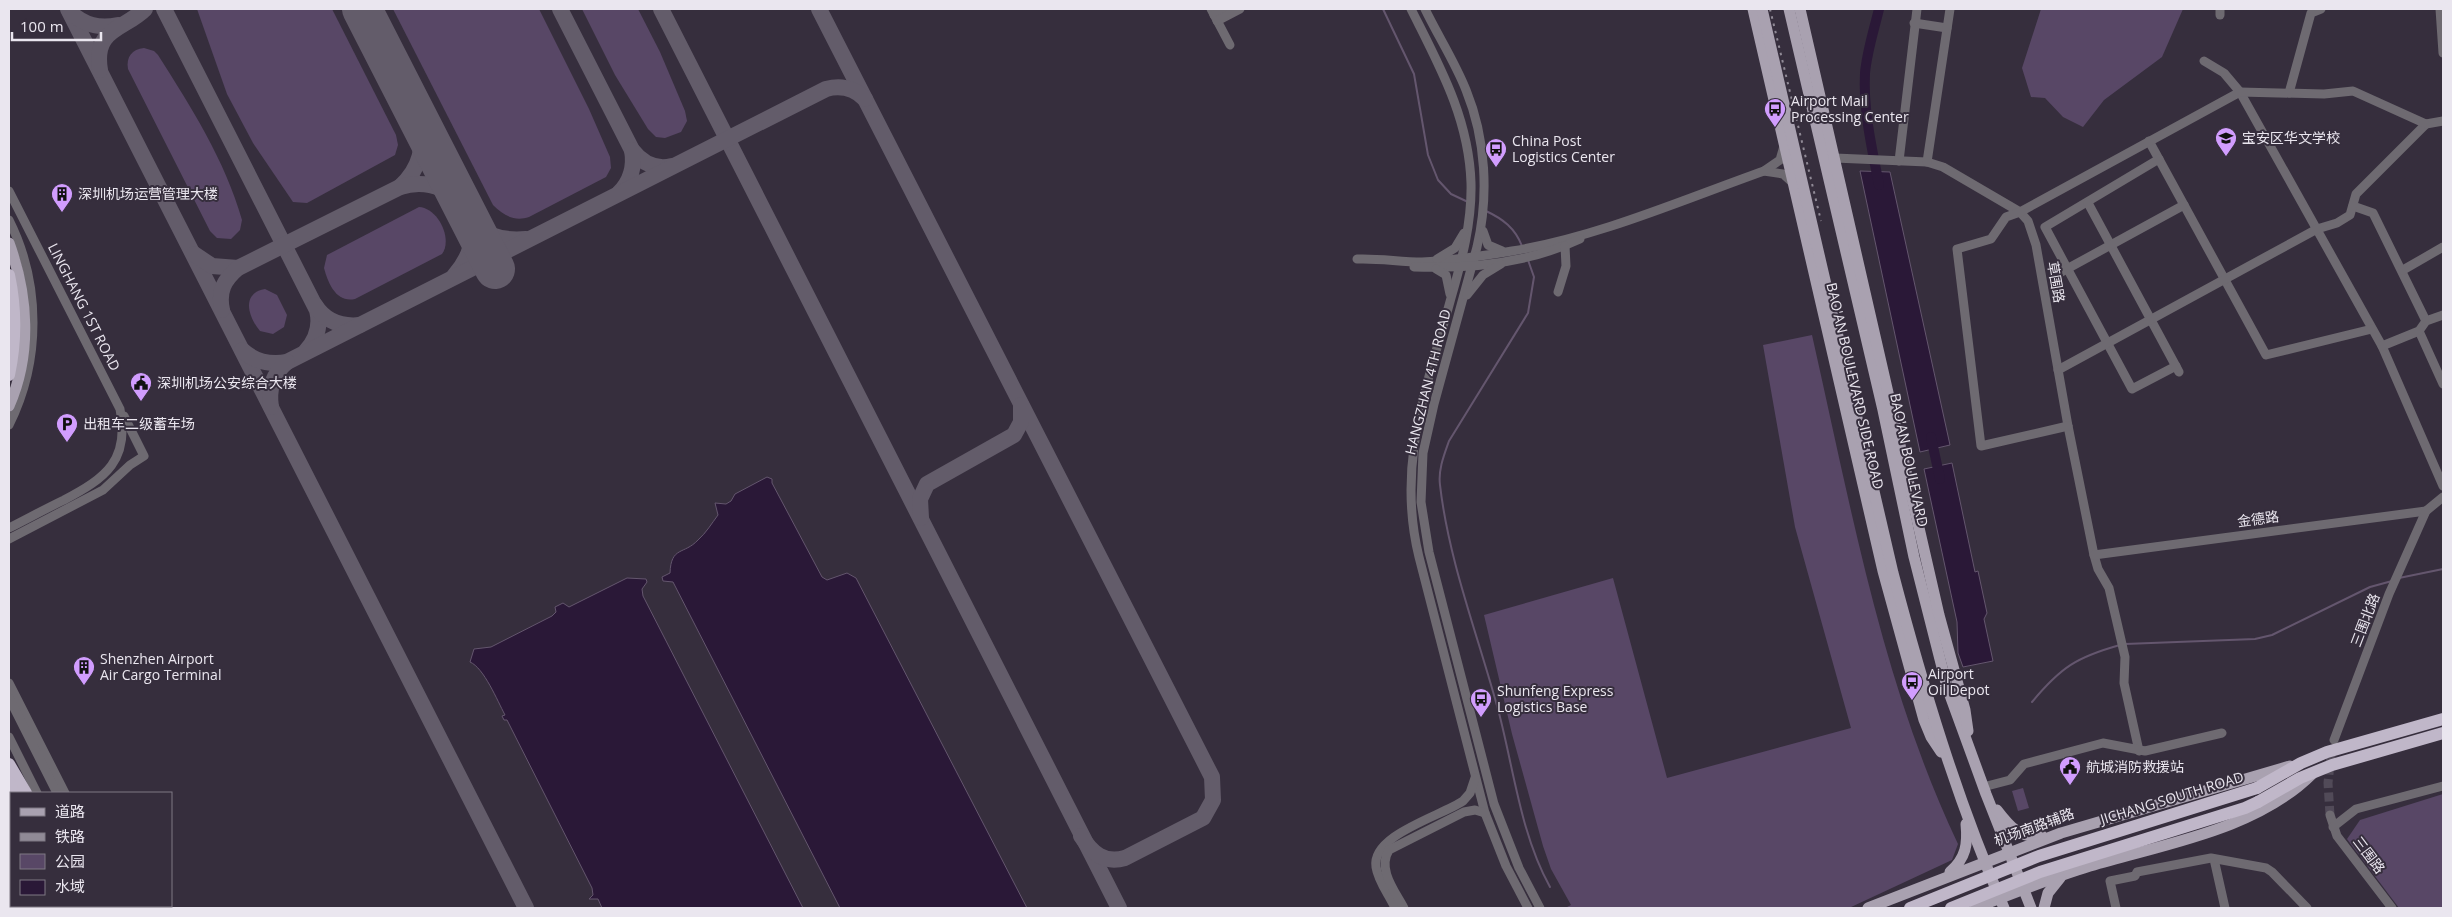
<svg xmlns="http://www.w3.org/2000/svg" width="2452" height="917" viewBox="0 0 2452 917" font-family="'Open Sans','Noto Sans SC',sans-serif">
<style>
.green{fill:#584766}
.water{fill:#2a1837;stroke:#64566e}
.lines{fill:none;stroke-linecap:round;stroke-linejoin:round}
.stream{stroke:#64566e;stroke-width:2}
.river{stroke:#2a1837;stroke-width:10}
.taxiway{stroke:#635c6a;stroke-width:16}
.runway{stroke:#635c6a;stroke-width:40}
.minor-tunnel{stroke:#514a58;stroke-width:9;stroke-dasharray:9 4.5;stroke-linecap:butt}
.minor{stroke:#6e6a71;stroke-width:9}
.major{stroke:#a9a1b0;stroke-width:11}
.highway{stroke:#c0b7c9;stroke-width:12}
.rail{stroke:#908a96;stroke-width:2;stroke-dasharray:2.5 5;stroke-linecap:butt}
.highway-bridge{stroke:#c0b7c9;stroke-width:12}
.labels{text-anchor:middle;stroke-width:4;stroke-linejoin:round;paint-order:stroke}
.poi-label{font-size:14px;fill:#eae6ef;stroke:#362e3d;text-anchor:start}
.street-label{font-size:14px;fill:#eae6ef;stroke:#362e3d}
</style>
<rect width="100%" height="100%" fill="#362e3d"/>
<!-- green -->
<g class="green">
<path d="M197,9H332L396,135L398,145L395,155L307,203L293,202L253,143L227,94Z"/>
<path d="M393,9H539L589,109L610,157L611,168L606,177L529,217C514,222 503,215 493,205Z"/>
<path d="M582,9H638L660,52L685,111L687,121L681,132L665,138L656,137L648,129L615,75Z"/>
<path d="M2041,9H2183L2162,57L2104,100L2083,127L2063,117L2045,98L2031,97L2022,68Z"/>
<path d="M144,48L154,51L158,55C191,107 225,160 242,220L240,230L231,239L217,238L210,231L128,69C126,57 132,49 144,48Z"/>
<path d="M419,207C438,208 453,239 442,254L355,299C336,303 328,283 324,268L327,255Z"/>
<path d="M265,289L277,295L287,315L284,327L273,334L260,331C248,317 241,293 265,289Z"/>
<path d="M1812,335C1851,507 1882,684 1958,844L1952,860L1849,908H1565L1571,905L1551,869L1543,846L1512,734L1484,615L1613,578L1667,778L1851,728L1795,527L1763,345Z"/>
<path d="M2023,788L2029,808L2018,811L2012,791Z"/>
<path d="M2443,794V908H2399L2347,839L2360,820Z"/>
</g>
<!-- water -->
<g class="water">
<path d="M1860,171L1890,172L1950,445L1920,452Z"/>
<path d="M1952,463L1975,572L1978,571L1987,613L1984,619L1993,661L1963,667L1958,653L1957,622L1924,469Z"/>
<path d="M767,477L772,479V483L822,577L827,580L847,573L856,578L1027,908H840L673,582L663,581L662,577L670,573C671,546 684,555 698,540C706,533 712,523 718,515L715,503L726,504L731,501L735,494Z"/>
<path d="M627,578L646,579L647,582L642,589L643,596L803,908H602L598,899H589L593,895L592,888L507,720H504L502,716L505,715C497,700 484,668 470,662L474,649L491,647L552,616L556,612L555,607L563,603L569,607Z"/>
</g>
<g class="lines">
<!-- stream -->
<g class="stream">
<path d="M1383,9L1414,74L1428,155L1438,180L1451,194L1468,202"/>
<path d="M1486,211C1503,219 1515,228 1522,246"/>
<path d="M1528,260L1534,277L1528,313L1449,441C1444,455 1438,470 1440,485C1449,563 1479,638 1499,713C1514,771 1521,835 1550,887"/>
<path d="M2399,578L2443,569"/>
<path d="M2125,644L2255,639L2272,635L2370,587L2392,581"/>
<path d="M2032,702C2061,667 2077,657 2120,645"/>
</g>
<!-- river -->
<g class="river">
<path d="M1879,9C1874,30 1867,51 1865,73C1863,111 1872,148 1879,185"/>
<path d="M1931,437L1940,479"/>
</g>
<!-- taxiway -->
<g class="taxiway">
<path d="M68,9L526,908"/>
<path d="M164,9L317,310C321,326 317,339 306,351"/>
<path d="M560,9L632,150C642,163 656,170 672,166"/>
<path d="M661,9L1119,908"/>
<path d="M819,9L1212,777L1213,800L1203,818L1125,858C1104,864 1092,853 1081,836"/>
<path d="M70,12C84,25 99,29 118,25"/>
<path d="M100,70C93,28 124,30 145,9"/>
<path d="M400,187C421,168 426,144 418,118"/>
<path d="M619,193C631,181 635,167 632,150"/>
<path d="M467,214C482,236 501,241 526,239"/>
<path d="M194,254L212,266L238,268"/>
<path d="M454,276C470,258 477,238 468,216"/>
<path d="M315,305C325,321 341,327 360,325"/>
<path d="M222,310C218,291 224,280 238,268L400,187C423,180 443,185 461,202"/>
<path d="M242,350C255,362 270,365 287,362L826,89C841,85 854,88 865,99"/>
<path d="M271,407C268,389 273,374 287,362"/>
<path d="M921,518L920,499L927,484L1014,435L1021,422V405"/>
</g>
<!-- runway -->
<path class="runway" d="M362,9L495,269"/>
<!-- minor-tunnel -->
<path class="minor-tunnel" d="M2330,815L2328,783L2332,746"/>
<!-- minor -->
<g class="minor">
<path d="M1211,9L1230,45"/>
<path d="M1411,9C1439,65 1469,118 1471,183C1472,222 1462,260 1451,298C1427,387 1396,464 1419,557L1485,813L1506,866L1528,908"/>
<path d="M1425,9C1438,36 1455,62 1466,90C1486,139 1489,196 1477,247L1434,404L1423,453L1421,502L1429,552L1494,804L1519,868L1540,908"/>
<path d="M2440,9L2443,53"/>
<path d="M1214,15L1226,9"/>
<path d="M2220,15V9"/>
<path d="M1217,21L1240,9"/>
<path d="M1914,23L1947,28"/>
<path d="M2204,61L2224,73L2240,92L2382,346L2443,486"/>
<path d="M2289,93L2311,13L2321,9"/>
<path d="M2149,141L2266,355L2372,329"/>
<path d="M1835,158L1927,162L1943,167L2020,212L2028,221L2036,245L2068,426L2094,555L2098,569L2109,588L2125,657L2124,683L2139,751"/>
<path d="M2159,159L2045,227L2132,389L2176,366"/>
<path d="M1899,161L1917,9"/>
<path d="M1927,162L1950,9"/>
<path d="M1764,171L1783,174L1794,184"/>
<path d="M9,191L120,409C130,460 106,478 64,500C45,509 27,519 9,528"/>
<path d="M2088,203L2179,372"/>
<path d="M2353,206L2373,213L2426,321"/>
<path d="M9,220C41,284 41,361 9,425"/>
<path d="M1483,231L1488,245L1502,251"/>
<path d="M1357,259C1379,258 1400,262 1422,262C1451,261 1482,256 1512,251C1598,237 1682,200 1764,171L1780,160L1784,146"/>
<path d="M1437,259L1455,248L1464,233"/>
<path d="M1414,267C1470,269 1529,263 1580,239"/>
<path d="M1436,269L1446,275L1450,294"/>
<path d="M2403,270L2443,247"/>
<path d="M2054,276L2184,205"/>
<path d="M1558,292L1566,266L1565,246"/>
<path d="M1467,295L1483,275L1501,264"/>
<path d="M2419,331L2443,384"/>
<path d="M2382,346L2419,331L2426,321L2443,315"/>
<path d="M2058,370L2317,229L2337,223L2350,215L2356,194L2426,124"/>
<path d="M2068,426L1981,446L1957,249L1991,239L2006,217L2020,212L2240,92L2324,94L2353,91L2426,124L2443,121"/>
<path d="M9,539L103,490L130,465L144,456L124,416"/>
<path d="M2094,555L2426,511"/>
<path d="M9,683L65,793"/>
<path d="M9,698L57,793"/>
<path d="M9,737L37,793"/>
<path d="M2334,740L2389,594L2426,511L2443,497"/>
<path d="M1983,787L2010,780L2024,764L2103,743L2145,751L2222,733"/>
<path d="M9,815L11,820"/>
<path d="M2330,815L2337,836L2392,908"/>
<path d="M2333,827L2356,809L2443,786"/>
<path d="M2214,859L2225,908"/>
<path d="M55,906L56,908"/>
<path d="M94,906L96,908"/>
<path d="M114,906L115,908"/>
<path d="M122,906L124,908"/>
<path d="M1395,908C1389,895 1378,881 1376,867C1371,835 1441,816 1463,801L1470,793L1475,778"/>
<path d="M1404,908C1395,891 1377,869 1389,850L1464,812L1475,810L1485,813"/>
<path d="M2116,908L2110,881L2135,876L2137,872L2211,858L2266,868L2272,872L2307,908"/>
</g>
<!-- major -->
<g class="major">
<path d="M1753,9L1883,571L1924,720L1931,737L1941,752"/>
<path d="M1762,9L1893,573C1923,687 1957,800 2004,908"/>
<path d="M1789,9L1883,410L1914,557L1947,687L1986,794L2031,908"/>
<path d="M1800,9L1939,615L1965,710L1968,731"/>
<path d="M9,243C28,295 32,354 9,406"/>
<path d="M1997,810C2010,827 2019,838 2042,836"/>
<path d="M1950,872C1966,858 1968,844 1966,824"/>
<path d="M1868,908L2061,833L2290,766"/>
<path d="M1975,908C2013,893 2051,878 2090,866C2163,844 2256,830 2312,774"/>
<path d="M2044,908L2048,893L2060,878"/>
</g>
<!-- highway -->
<g class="highway">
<path d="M9,275C16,308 16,342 9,375"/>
<path d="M9,764L26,793"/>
<path d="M9,782L14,793"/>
<path d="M2257,788L2301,763L2327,752L2443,719"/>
<path d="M2258,802L2300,778L2332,765L2443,733"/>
<path d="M71,906L73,908"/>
<path d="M85,906L86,908"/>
</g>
<!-- rail -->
<g class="rail">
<path d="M1770,9L1821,221"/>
<path d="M41,906L42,908"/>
</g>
<!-- highway-bridge -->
<g class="highway-bridge">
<path d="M1910,908L2039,856L2257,788"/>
<path d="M1951,908L2040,872L2245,808L2258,802"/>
</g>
</g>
<!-- icons -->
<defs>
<g id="bus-pin" transform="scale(1.125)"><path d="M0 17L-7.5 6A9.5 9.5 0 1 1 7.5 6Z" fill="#d19dfe" stroke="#362e3d"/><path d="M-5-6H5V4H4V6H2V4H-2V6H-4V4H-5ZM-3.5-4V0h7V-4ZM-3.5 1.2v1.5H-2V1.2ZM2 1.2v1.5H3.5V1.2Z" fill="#111"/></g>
<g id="school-pin" transform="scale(1.125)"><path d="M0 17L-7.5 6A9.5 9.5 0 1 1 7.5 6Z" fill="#d19dfe" stroke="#362e3d"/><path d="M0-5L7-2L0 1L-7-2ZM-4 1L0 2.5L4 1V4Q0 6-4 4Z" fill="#111"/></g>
<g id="building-pin" transform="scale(1.125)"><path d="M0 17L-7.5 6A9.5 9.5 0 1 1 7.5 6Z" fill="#d19dfe" stroke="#362e3d"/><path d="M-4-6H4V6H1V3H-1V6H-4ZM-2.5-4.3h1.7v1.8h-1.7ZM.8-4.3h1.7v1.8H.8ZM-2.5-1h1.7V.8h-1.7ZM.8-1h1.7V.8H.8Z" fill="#111"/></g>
<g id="civic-pin" transform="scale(1.125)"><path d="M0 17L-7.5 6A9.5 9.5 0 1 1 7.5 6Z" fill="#d19dfe" stroke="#362e3d"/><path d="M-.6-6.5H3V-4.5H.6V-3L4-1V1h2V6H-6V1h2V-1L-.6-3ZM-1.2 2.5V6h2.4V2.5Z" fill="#111"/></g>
<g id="parking-pin" transform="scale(1.125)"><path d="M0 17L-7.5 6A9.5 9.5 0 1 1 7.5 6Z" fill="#d19dfe" stroke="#362e3d"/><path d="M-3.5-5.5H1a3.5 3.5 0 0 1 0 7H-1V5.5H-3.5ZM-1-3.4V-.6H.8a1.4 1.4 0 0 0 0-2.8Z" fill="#111"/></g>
</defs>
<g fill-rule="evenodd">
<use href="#bus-pin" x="1775" y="109"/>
<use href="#school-pin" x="2226" y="138"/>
<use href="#bus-pin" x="1496" y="149"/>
<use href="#building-pin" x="62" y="194"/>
<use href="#civic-pin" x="141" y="383"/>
<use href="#parking-pin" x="67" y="424"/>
<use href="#building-pin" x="84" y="667"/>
<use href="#bus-pin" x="1912" y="682"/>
<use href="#bus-pin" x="1481" y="699"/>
<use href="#civic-pin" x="2070" y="767"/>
</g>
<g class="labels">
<!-- poi labels -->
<g class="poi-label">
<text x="1791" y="106">Airport Mail<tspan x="1791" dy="16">Processing Center</tspan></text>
<text x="2242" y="143">宝安区华文学校</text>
<text x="1512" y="146">China Post<tspan x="1512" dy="16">Logistics Center</tspan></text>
<text x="78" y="199">深圳机场运营管理大楼</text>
<text x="157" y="388">深圳机场公安综合大楼</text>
<text x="83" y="429">出租车二级蓄车场</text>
<text x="100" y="664">Shenzhen Airport<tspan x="100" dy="16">Air Cargo Terminal</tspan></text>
<text x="1928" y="679">Airport<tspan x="1928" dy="16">Oil Depot</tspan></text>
<text x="1497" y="696">Shunfeng Express<tspan x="1497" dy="16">Logistics Base</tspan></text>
<text x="2086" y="772">航城消防救援站</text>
</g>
<!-- street labels -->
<g class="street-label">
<text transform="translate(2056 282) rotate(80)" y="5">草围路</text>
<text transform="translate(84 307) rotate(63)" y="5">LINGHANG 1ST ROAD</text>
<text transform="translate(1428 382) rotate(-76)" y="5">HANGZHAN 4TH ROAD</text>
<text transform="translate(1855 386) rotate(77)" y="5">BAO'AN BOULEVARD SIDE ROAD</text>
<text transform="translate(1909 460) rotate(78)" y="5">BAO'AN BOULEVARD</text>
<text transform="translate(2258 519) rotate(-8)" y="5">金德路</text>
<text transform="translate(2365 620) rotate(-69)" y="5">三围北路</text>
<text transform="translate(2172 798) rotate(-17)" y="5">JICHANG SOUTH ROAD</text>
<text transform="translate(2034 827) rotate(-20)" y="5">机场南路辅路</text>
<text transform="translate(2369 855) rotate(53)" y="5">三围路</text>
</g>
</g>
<!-- border -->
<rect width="2452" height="917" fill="none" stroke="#eae6ef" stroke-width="20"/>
<!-- legend -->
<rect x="10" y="792" width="162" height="115" fill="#362e3d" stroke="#7e7884"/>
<rect x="20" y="808" width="25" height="8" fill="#a9a1b0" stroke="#7e7884"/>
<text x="55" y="817" font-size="15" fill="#eae6ef">道路</text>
<rect x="20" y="833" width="25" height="8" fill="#908a96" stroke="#7e7884"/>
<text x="55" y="842" font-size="15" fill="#eae6ef">铁路</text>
<rect x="20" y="854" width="25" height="15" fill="#584766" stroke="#7e7884"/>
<text x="55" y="867" font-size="15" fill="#eae6ef">公园</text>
<rect x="20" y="880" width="25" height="15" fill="#2a1837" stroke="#7e7884"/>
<text x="55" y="892" font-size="15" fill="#eae6ef">水域</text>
<!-- scale -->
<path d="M12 32v8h89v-8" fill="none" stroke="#eae6ef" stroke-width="2.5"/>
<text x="20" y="32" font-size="15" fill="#eae6ef" stroke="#362e3d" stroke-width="4" paint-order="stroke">100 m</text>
</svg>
